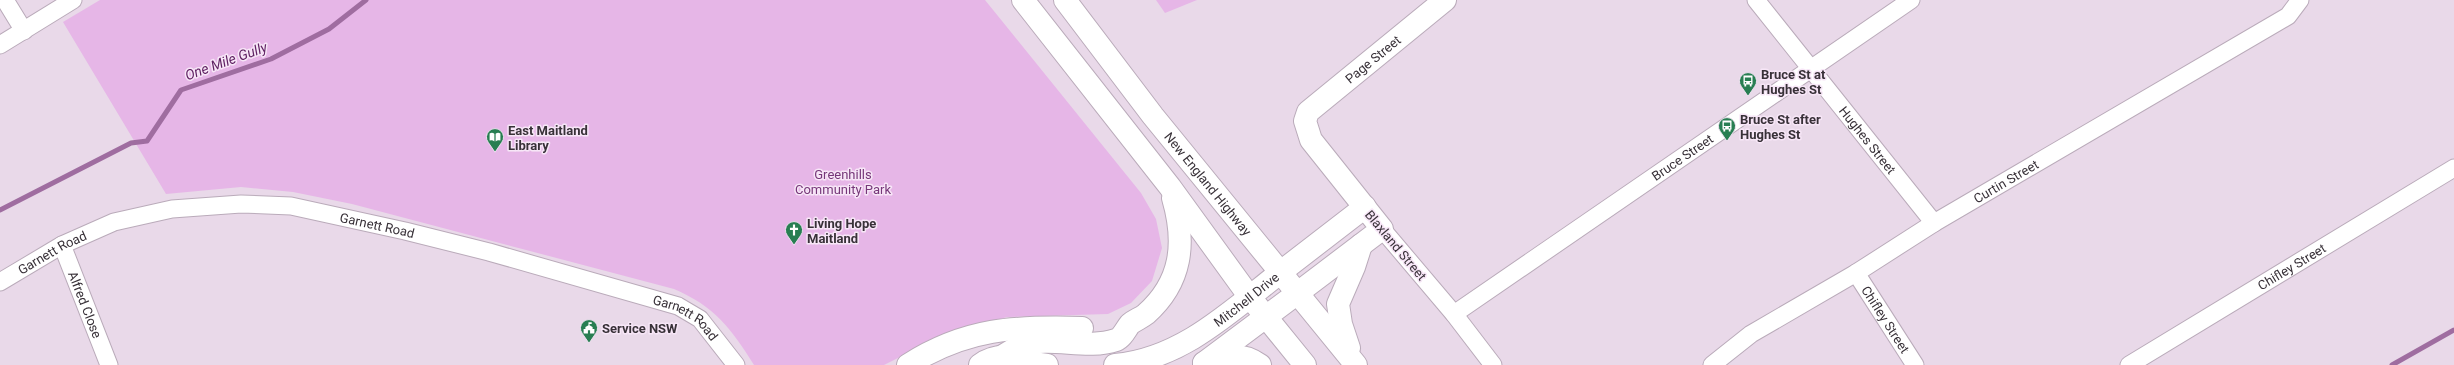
<svg xmlns="http://www.w3.org/2000/svg" width="2454" height="365" viewBox="0 0 2454 365" font-family="Roboto,sans-serif">
<style>
.green{fill:#e6b6e7}
.lines{fill:none;stroke-linecap:round;stroke-linejoin:round}
.stream{stroke:#9f6da0;stroke-width:5}
.minor-casing{stroke:#baabba;stroke-width:19}
.tertiary-casing{stroke:#baabba;stroke-width:24}
.secondary-casing{stroke:#baabba;stroke-width:24}
.trunk-casing{stroke:#baabba;stroke-width:24}
.minor{stroke:#fff;stroke-width:17}
.tertiary{stroke:#fff;stroke-width:22}
.secondary{stroke:#fff;stroke-width:22}
.trunk{stroke:#fff;stroke-width:22}
.labels{text-anchor:middle;stroke-width:3;stroke-linejoin:round;paint-order:stroke}
.street-label{font-size:13px;fill:#383138;stroke:#f7e6f7}
.poi-label{font-size:13px;font-weight:bold;fill:#383138;stroke:#f7e6f7;text-anchor:start}
.park-label{font-size:13px;fill:#763779;stroke:#f7e6f7}
.water-label{font-size:14px;font-style:italic;fill:#602263;stroke:#f7e6f7}
</style>
<rect width="100%" height="100%" fill="#e9d9e9"/>
<!-- green -->
<g class="green">
<path d="M100,0H985L1141,193L1156,219L1162,248L1152,281L1131,303L1108,314L1007,317L942,336L884,365H754C731,328 714,306 674,289L352,204L293,192L241,187L166,194L63,22Z"/>
<path d="M1156,0H1197L1165,13Z"/>
</g>
<g class="lines">
<!-- stream -->
<g class="stream">
<path d="M0,210L131,143L147,141L181,90L271,59L329,29L366,0"/>
<path d="M2392,365L2454,330"/>
</g>
<!-- minor casing -->
<g class="minor-casing">
<g id="minor">
<path d="M5,0L24,31"/>
<path id="s1" d="M1756,0L1934,223"/>
<path d="M0,45L73,0"/>
<path d="M1382,229L1454,314L1493,365"/>
<path id="s2" d="M62,245L109,365"/>
<path id="s3" d="M1856,273L1915,365"/>
<path id="s4" d="M0,282L62,245L114,222L172,209L241,204L291,206L405,231L489,252L678,306L700,319L736,365"/>
<path id="s5" d="M1454,314L1911,0"/>
<path id="s6" d="M1712,365L1751,334L1856,273L1934,223L2288,16L2300,0"/>
<path id="s7" d="M2129,365L2454,168"/>
</g>
</g>
<!-- tertiary casing -->
<g class="tertiary-casing">
<g id="tertiary">
<path d="M1282,271L1365,207"/>
<path id="s8" d="M1299,292L1382,229L1311,140L1305,121L1308,112L1445,0"/>
</g>
</g>
<!-- secondary casing -->
<g class="secondary-casing">
<g id="secondary">
<path d="M1025,362L1047,365"/>
<path d="M1204,363L1299,292"/>
<path d="M980,365C994,354 1014,354 1029,365"/>
<path id="s9" d="M1115,365C1182,359 1231,311 1282,271"/>
</g>
</g>
<!-- trunk casing -->
<g class="trunk-casing">
<g id="trunk">
<path d="M1023,0L1170,187L1249,296L1305,365"/>
<path id="s10" d="M1065,0L1153,116L1356,365"/>
<path d="M1349,348L1341,324L1338,304L1354,267L1361,245"/>
<path d="M1001,357C1008,353 1015,348 1022,345C1053,336 1086,350 1116,340C1122,338 1126,329 1130,324C1135,320 1141,318 1146,314C1182,282 1186,243 1173,198"/>
<path d="M1204,363C1224,355 1241,352 1260,365"/>
<path d="M908,365C966,328 1015,326 1082,328"/>
</g>
</g>
<!-- minor -->
<use href="#minor" class="minor"/>
<!-- tertiary -->
<use href="#tertiary" class="tertiary"/>
<!-- secondary -->
<use href="#secondary" class="secondary"/>
<!-- trunk -->
<use href="#trunk" class="trunk"/>
</g>
<!-- icons -->
<defs>
<g id="bus-pin" transform="scale(0.9)"><path d="M0 17L-7.5 6A9.5 9.5 0 1 1 7.5 6Z" fill="#287e52" stroke="#f7e6f7"/><path d="M-5-6H5V4H4V6H2V4H-2V6H-4V4H-5ZM-3.5-4V0h7V-4ZM-3.5 1.2v1.5H-2V1.2ZM2 1.2v1.5H3.5V1.2Z" fill="#fff"/></g>
<g id="library-pin" transform="scale(0.9)"><path d="M0 17L-7.5 6A9.5 9.5 0 1 1 7.5 6Z" fill="#287e52" stroke="#f7e6f7"/><path d="M-6-4Q-3-5.5-.7-3.5V5Q-3 3-6 4ZM6-4Q3-5.5 .7-3.5V5Q3 3 6 4Z" fill="#fff"/></g>
<g id="church-pin" transform="scale(0.9)"><path d="M0 17L-7.5 6A9.5 9.5 0 1 1 7.5 6Z" fill="#287e52" stroke="#f7e6f7"/><path d="M-1.2-6h2.4v3.5h3.3v2.4h-3.3V6h-2.4V-.1h-3.3v-2.4h3.3Z" fill="#fff"/></g>
<g id="civic-pin" transform="scale(0.9)"><path d="M0 17L-7.5 6A9.5 9.5 0 1 1 7.5 6Z" fill="#287e52" stroke="#f7e6f7"/><path d="M-.6-6.5H3V-4.5H.6V-3L4-1V1h2V6H-6V1h2V-1L-.6-3ZM-1.2 2.5V6h2.4V2.5Z" fill="#fff"/></g>
</defs>
<g fill-rule="evenodd">
<use href="#bus-pin" x="1748" y="81"/>
<use href="#bus-pin" x="1727" y="126"/>
<use href="#library-pin" x="495" y="137"/>
<use href="#church-pin" x="794" y="230"/>
<use href="#civic-pin" x="589" y="328"/>
</g>
<g class="labels">
<!-- street labels -->
<g class="street-label">
<text dy="5" stroke="none"><textPath href="#s8" startOffset="331">Page Street</textPath></text>
<text dy="5" stroke="none"><textPath href="#s1" startOffset="179">Hughes Street</textPath></text>
<text dy="5" stroke="none"><textPath href="#s5" startOffset="277">Bruce Street</textPath></text>
<text dy="5" stroke="none"><textPath href="#s6" startOffset="347">Curtin Street</textPath></text>
<text dy="5" stroke="none"><textPath href="#s10" startOffset="233">New England Highway</textPath></text>
<text dy="5" stroke="none"><textPath href="#s4" startOffset="396">Garnett Road</textPath></text>
<text transform="translate(1396 245) rotate(50)" y="5">Blaxland Street</text>
<text dy="5" stroke="none"><textPath href="#s4" startOffset="60">Garnett Road</textPath></text>
<text dy="5" stroke="none"><textPath href="#s7" startOffset="190">Chifley Street</textPath></text>
<text dy="5" stroke="none"><textPath href="#s9" startOffset="149">Mitchell Drive</textPath></text>
<text dy="5" stroke="none"><textPath href="#s2" startOffset="64">Alfred Close</textPath></text>
<text dy="5" stroke="none"><textPath href="#s4" startOffset="720">Garnett Road</textPath></text>
<text dy="5" stroke="none"><textPath href="#s3" startOffset="55">Chifley Street</textPath></text>
</g>
<!-- poi labels -->
<g class="poi-label">
<text x="1761" y="79">Bruce St at<tspan x="1761" dy="15">Hughes St</tspan></text>
<text x="1740" y="124">Bruce St after<tspan x="1740" dy="15">Hughes St</tspan></text>
<text x="508" y="135">East Maitland<tspan x="508" dy="15">Library</tspan></text>
<text x="807" y="228">Living Hope<tspan x="807" dy="15">Maitland</tspan></text>
<text x="602" y="333">Service NSW</text>
</g>
<!-- park labels -->
<g class="park-label">
<text x="843" y="179">Greenhills<tspan x="843" dy="15">Community Park</tspan></text>
</g>
<!-- water labels -->
<g class="water-label">
<text transform="translate(226 61) rotate(-20)" y="5">One Mile Gully</text>
</g>
</g>
</svg>
